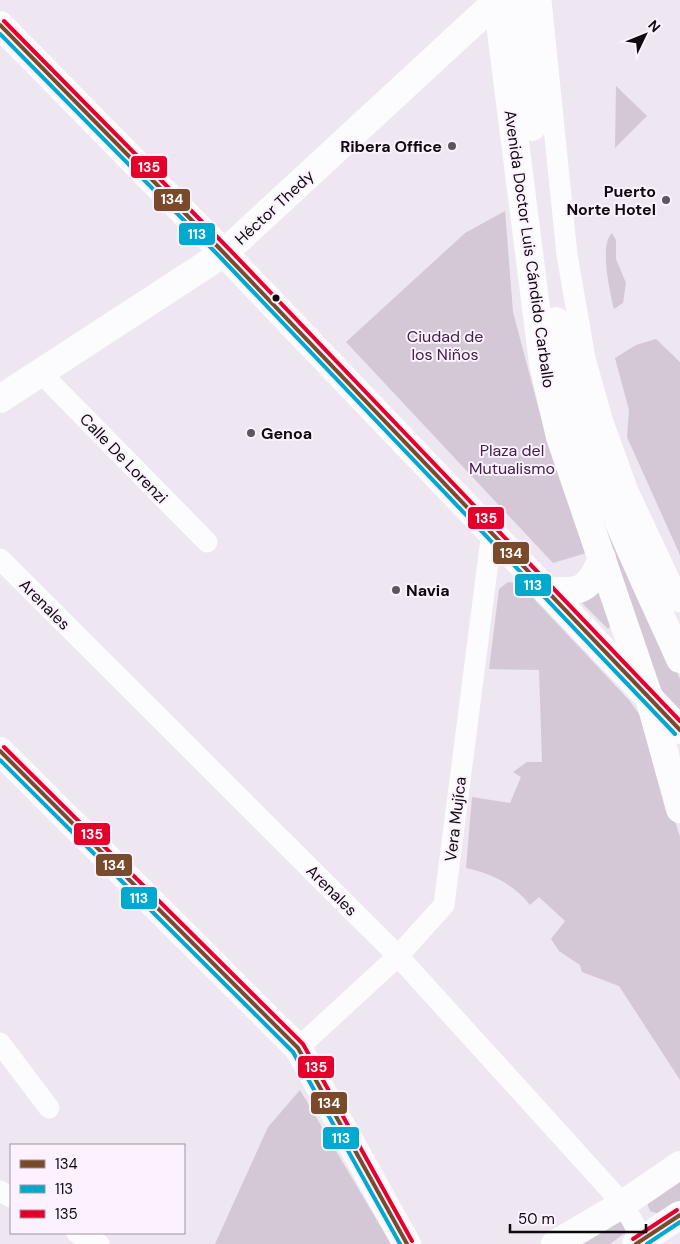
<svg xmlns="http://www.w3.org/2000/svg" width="680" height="1244" viewBox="0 0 680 1244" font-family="'DM Sans',sans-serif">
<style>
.green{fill:#d4c8d6}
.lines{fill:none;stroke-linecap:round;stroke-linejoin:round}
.minor{stroke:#fcfbfd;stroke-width:21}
.secondary{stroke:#fcfbfd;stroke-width:28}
.primary{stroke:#fcfbfd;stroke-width:28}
.bus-1-casing{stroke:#fcf1fe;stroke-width:8}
.bus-2-casing{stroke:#fcf1fe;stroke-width:8}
.bus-3-casing{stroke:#fcf1fe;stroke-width:8}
.bus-1{stroke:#7a4b2a;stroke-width:4}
.bus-2{stroke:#00a9ce;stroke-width:4}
.bus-3{stroke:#e4002b;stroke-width:4}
.poi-dot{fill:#5c575e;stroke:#fcf1fe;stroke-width:2}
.bus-dot{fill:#0e0a0f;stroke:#fcf1fe;stroke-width:2}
.labels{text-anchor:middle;stroke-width:4;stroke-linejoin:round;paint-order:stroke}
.poi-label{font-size:16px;font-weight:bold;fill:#0e0a0f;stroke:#fcf1fe;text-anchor:end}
.street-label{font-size:16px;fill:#0e0a0f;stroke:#fcf1fe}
.park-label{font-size:16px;fill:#412147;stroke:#fcf1fe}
.line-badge{stroke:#fcf1fe;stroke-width:2}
.badge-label{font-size:14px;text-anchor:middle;font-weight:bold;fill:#fff}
</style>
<rect width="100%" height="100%" fill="#eee6f0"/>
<!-- green -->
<g class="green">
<path d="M616,86L647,116L615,148Z"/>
<path d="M505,211L513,312L540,414L586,553L553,563L346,342L465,233Z"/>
<path d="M612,233L616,240V259L626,283L623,303L614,309C610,293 599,244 612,233Z"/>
<path d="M656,339L680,362V555L627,437L629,410L615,358L636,345Z"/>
<path d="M573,434L680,679V714L653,685Z"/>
<path d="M508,582L519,583L629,700L642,718L680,837V1080L619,986L582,972L580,965L559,951L551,939L565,921L539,897L530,905C515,885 491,873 466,868L472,797L510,803L521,777L513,772L527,762H542L539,670L489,669L499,589Z"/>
<path d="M600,592L612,625L608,629L580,601Z"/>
<path d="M300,1090L391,1244H215L268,1127Z"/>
<path d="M680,1175V1201C670,1209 663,1217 650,1211L647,1203Z"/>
<path d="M617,1219L623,1223L626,1232L610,1244H570Z"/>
</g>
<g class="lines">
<!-- minor -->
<g class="minor">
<path d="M541,0L567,255L585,358L602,419L628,491L680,602"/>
<path d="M41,373L207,542"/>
<path d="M0,559L398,956L623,1204L643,1240"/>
<path d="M0,1043L49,1108"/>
<path d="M298,1048L398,956L444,905L492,531"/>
<path d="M0,1191L11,1197"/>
<path d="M77,1233L99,1244"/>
</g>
<!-- secondary -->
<g class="secondary">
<path d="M0,25L224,253L680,730"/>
<path d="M0,399L224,253L498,0"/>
<path d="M0,751L298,1048L407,1244"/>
<path d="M555,1244L623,1204L680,1165"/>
<path d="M636,1244L680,1215"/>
</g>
<!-- primary -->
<g class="primary">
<path d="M497,0L543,363L560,437L649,697L680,809"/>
<path d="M519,0L532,127"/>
<path d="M556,321C575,441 631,549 680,659"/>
<path d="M550,591C583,593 590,588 602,558"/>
</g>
<!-- bus-1 casing -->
<g class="bus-1-casing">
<g id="bus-1">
<path d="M0,25L224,253L680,730"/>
<path d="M0,751L298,1048L407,1244"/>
<path d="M636,1244L680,1215"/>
</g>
</g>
<!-- bus-2 casing -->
<g class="bus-2-casing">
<g id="bus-2">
<path d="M0,34L220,257L675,734"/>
<path d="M0,760L293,1052L400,1244"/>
<path d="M647,1244L680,1222"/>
</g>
</g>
<!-- bus-3 casing -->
<g class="bus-3-casing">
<g id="bus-3">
<path d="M4,21L229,249L680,721"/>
<path d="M4,747L303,1044L412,1241"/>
<path d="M633,1239L677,1210"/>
</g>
</g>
<!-- bus-1 -->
<use href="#bus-1" class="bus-1"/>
<!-- bus-2 -->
<use href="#bus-2" class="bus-2"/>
<!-- bus-3 -->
<use href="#bus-3" class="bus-3"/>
</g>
<!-- markers -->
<g class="poi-dot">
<circle cx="452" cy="146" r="5"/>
<circle cx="666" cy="200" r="5"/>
<circle cx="251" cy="433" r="5"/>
<circle cx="396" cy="590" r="5"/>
</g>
<circle class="bus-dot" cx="276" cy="298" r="4.5"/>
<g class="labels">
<!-- poi labels -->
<g class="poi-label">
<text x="442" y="152">Ribera Office</text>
<text x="656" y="197">Puerto<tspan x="656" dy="18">Norte Hotel</tspan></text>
<text x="261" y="439" text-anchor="start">Genoa</text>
<text x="406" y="596" text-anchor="start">Navia</text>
</g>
<!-- street labels -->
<g class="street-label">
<text transform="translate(274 207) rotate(-43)" y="6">Héctor Thedy</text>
<text transform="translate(530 249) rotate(82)" y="6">Avenida Doctor Luis Cándido Carballo</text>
<text transform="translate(124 458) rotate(46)" y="6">Calle De Lorenzi</text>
<text transform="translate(45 604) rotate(45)" y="6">Arenales</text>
<text transform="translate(455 819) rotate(-83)" y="6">Vera Mujíca</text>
<text transform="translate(332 890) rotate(45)" y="6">Arenales</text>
</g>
<!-- park labels -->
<g class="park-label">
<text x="445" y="342">Ciudad de<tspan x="445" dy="18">los Niños</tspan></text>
<text x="512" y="456">Plaza del<tspan x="512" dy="18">Mutualismo</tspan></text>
</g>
</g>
<g class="line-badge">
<rect x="130" y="155" width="38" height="24" rx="5" fill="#e4002b"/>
<rect x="153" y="188" width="38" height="24" rx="5" fill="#7a4b2a"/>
<rect x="178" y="222" width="38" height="24" rx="5" fill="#00a9ce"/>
<rect x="467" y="506" width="38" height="24" rx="5" fill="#e4002b"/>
<rect x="492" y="541" width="38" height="24" rx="5" fill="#7a4b2a"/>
<rect x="514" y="573" width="38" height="24" rx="5" fill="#00a9ce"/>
<rect x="73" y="822" width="38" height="24" rx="5" fill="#e4002b"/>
<rect x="95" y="853" width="38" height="24" rx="5" fill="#7a4b2a"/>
<rect x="120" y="886" width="38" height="24" rx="5" fill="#00a9ce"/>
<rect x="297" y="1055" width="38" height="24" rx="5" fill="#e4002b"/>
<rect x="310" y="1091" width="38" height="24" rx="5" fill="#7a4b2a"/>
<rect x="322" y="1126" width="38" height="24" rx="5" fill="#00a9ce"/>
</g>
<g class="badge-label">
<text x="149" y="172">135</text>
<text x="172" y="204">134</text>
<text x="197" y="239">113</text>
<text x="486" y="523">135</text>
<text x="511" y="558">134</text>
<text x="533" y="590">113</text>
<text x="92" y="839">135</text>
<text x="114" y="870">134</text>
<text x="139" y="903">113</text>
<text x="316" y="1072">135</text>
<text x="329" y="1108">134</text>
<text x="341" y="1143">113</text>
</g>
<!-- legend -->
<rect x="10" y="1144" width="175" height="90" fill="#fcf1fe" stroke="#9d959e"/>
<rect x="20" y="1160" width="25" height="8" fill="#7a4b2a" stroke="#9d959e"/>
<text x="55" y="1169" font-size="15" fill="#0e0a0f">134</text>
<rect x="20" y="1185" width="25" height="8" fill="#00a9ce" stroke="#9d959e"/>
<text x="55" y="1194" font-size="15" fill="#0e0a0f">113</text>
<rect x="20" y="1210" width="25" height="8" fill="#e4002b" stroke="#9d959e"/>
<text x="55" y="1219" font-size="15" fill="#0e0a0f">135</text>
<!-- north arrow -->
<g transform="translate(645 35) rotate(47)" stroke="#fcf1fe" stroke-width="4" paint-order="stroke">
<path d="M0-4L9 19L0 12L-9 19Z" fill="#0e0a0f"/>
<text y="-8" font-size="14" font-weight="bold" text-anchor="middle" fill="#0e0a0f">N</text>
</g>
<!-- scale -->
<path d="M510 1224v8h136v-8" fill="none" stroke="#0e0a0f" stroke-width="2.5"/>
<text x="518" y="1224" font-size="15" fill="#0e0a0f" stroke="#fcf1fe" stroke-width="4" paint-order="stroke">50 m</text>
</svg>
